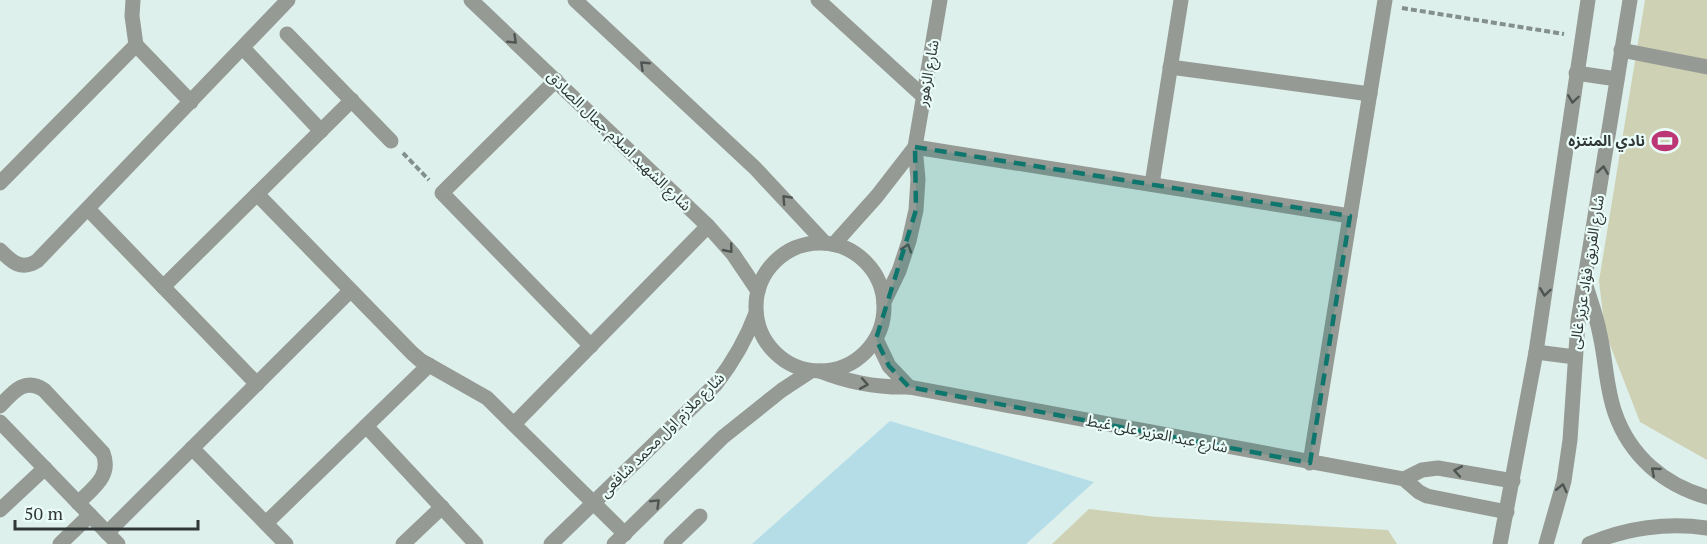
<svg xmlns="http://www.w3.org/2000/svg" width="1707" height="544" viewBox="0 0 1707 544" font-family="'PT Serif','Noto Sans Arabic',serif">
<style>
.green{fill:#ced1b4}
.building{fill:#b5dde8}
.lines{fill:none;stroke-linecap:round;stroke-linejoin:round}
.path{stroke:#838f8d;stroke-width:4;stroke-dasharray:6 3;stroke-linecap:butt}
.minor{stroke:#959a95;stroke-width:15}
.oneway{stroke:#4e5552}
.marked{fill:#0f766e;fill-opacity:0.2;stroke:#0f766e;stroke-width:4.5;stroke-dasharray:12 8;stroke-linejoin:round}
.labels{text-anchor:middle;stroke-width:4.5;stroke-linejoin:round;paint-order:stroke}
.street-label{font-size:15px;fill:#303736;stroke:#ebfdf9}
.poi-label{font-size:15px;font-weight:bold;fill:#303736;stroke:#ebfdf9;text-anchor:end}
</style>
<rect width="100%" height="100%" fill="#def0ec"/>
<!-- green -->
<g class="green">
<path d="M1645,0H1707V460L1640,422L1605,332L1599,281Z"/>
<path d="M1089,509L1157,517L1388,530L1397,544H1052Z"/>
</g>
<!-- building -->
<path class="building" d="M890,421L1094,482L1026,544H752Z"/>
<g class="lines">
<!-- path -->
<g class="path">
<path d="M1402,8L1564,34"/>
<path d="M403,153L429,180"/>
</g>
<!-- minor -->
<g class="minor">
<path d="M133,0L132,16L136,45L191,102"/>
<path d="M471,0L708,226L733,254L758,291"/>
<path d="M575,0L755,168L825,243"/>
<path d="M818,0L924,97"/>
<path d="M287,34L391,141"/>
<path d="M243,48L321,131"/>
<path d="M1621,50L1707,67"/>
<path d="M1170,67L1370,94"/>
<path d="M1576,73L1617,79"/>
<path d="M556,80L442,193L591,346"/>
<path d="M915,147L1350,216"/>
<path d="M0,183L136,45"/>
<path d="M1152,184L1181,0"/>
<path d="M257,194L412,353L420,360L487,398L625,534"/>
<path d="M88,209L257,384"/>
<circle cx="820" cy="307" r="64"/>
<path d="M834,244L877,196L915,147"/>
<path d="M0,250C12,262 21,271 37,261L288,0"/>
<path d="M1586,286C1591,302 1597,318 1600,335C1606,361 1606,388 1615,413C1630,456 1664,485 1707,497"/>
<path d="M163,287L352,100"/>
<path d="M884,302L899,271L909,241L916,210L918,179L915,147L940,0"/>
<path d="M876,339L889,366L909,387"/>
<path d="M1536,352L1575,357"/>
<path d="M820,371C850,383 877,388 909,387L1404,479L1422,470L1438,468L1513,481"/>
<path d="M0,406C13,392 25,377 44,390L103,453C112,476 93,488 78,503"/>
<path d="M0,422L118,544"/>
<path d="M514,424L708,226"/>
<path d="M366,426L476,544"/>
<path d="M192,448L286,544"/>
<path d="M1310,463L1385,0"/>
<path d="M1404,479L1419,492L1427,496L1507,512"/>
<path d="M0,510L45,468"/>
<path d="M266,523L429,365"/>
<path d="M107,533L350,291"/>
<path d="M60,544L90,515"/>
<path d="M403,544L442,507"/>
<path d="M551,544L716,384C733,362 746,340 756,313"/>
<path d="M614,544L723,437L782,390L811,371"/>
<path d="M671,544L700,516"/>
<path d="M1500,544L1536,352L1588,0"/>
<path d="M1546,544L1564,481L1570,440L1578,321L1630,0"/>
<path d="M1589,544C1626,528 1668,522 1707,528"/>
</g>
</g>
<!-- one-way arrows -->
<defs><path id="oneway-chevron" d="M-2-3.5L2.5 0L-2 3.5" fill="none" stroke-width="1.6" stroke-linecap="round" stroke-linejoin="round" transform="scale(1.5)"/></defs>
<g class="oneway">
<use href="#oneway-chevron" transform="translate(513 40) rotate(44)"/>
<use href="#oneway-chevron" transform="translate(644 65) rotate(-137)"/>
<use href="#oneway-chevron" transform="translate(1573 99) rotate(98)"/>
<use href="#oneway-chevron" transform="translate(1603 170) rotate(-81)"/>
<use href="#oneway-chevron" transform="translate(786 199) rotate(-133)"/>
<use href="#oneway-chevron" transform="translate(907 248) rotate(-72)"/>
<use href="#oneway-chevron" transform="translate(729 249) rotate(51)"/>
<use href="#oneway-chevron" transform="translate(1545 292) rotate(98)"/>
<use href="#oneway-chevron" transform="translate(864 384) rotate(10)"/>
<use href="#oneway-chevron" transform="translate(1458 471) rotate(-170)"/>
<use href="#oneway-chevron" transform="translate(1655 471) rotate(-139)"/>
<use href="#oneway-chevron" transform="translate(1562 488) rotate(-77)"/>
<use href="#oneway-chevron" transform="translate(656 503) rotate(-44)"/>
</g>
<!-- marked area -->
<path class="marked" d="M915,147L1350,216L1310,463L909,387L889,366L876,339L916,210Z"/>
<!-- icons -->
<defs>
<g id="stadium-bare" transform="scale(2.07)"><path d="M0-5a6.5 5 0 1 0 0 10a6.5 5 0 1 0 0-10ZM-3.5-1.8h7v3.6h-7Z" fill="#bc3574" stroke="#ebfdf9" stroke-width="2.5" paint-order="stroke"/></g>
</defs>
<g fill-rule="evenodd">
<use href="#stadium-bare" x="1665" y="141"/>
</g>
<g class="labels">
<!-- street labels -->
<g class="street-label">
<text transform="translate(928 73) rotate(-80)" y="5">شارع الزهور</text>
<text transform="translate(619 141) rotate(44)" y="5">شارع الشهيد اسلام جمال الصادق</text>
<text transform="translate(1587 272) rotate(-81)" y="5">شارع الفريق فؤاد عزيز غالى</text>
<text transform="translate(1157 434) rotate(11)" y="5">شارع عبد العزيز على غيط</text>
<text transform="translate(662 435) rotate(-45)" y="5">شارع ملازم اول محمد شافعى</text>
</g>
<!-- poi labels -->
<g class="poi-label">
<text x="1645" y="146">نادي المنتزه</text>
</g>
</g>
<!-- scale -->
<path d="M15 520v9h183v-9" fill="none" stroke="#303736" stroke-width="3"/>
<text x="24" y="520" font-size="18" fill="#303736" stroke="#ebfdf9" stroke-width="4.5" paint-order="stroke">50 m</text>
</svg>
